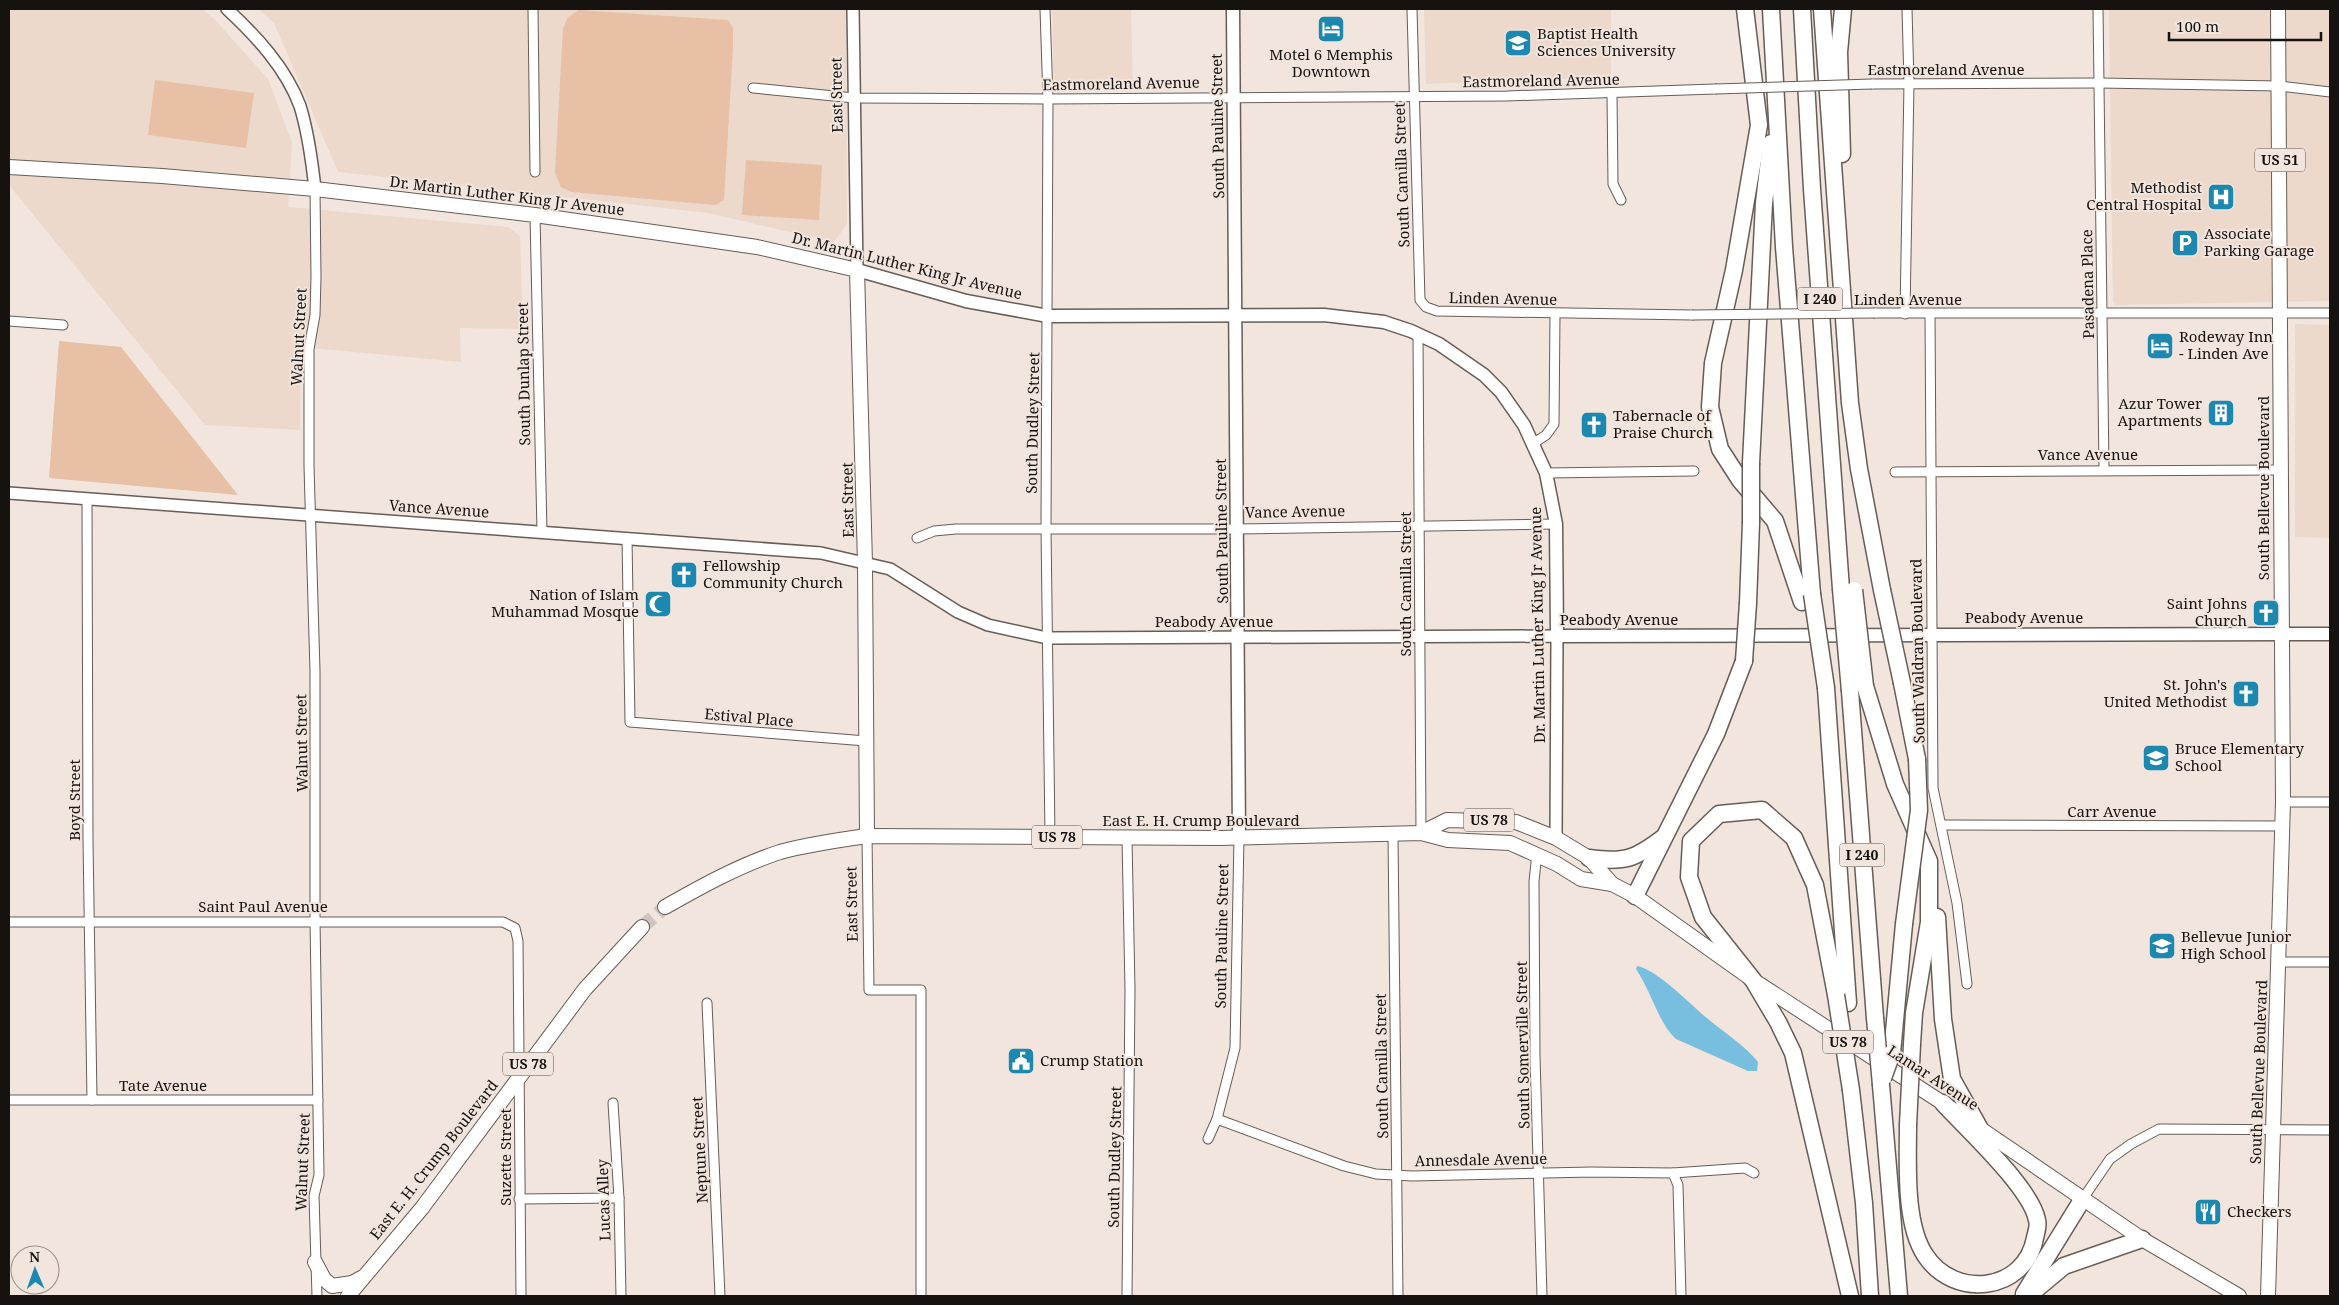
<svg xmlns="http://www.w3.org/2000/svg" width="2339" height="1305" viewBox="0 0 2339 1305" font-family="'Noto Serif',serif">
<style>
.built{fill:#ecd9cc}
.green{fill:#e7c0a6}
.water{fill:#78bfdf}
.lines{fill:none;stroke-linecap:round;stroke-linejoin:round}
.primary-tunnel{stroke:#d0c5be;stroke-width:14;stroke-dasharray:14 7;stroke-linecap:butt}
.minor-casing{stroke:#675d56;stroke-width:11}
.tertiary-casing{stroke:#675d56;stroke-width:14}
.secondary-casing{stroke:#675d56;stroke-width:15}
.primary-casing{stroke:#675d56;stroke-width:16}
.motorway-casing{stroke:#675d56;stroke-width:19}
.minor{stroke:#fff;stroke-width:9}
.tertiary{stroke:#fff;stroke-width:11}
.secondary{stroke:#fff;stroke-width:12}
.primary{stroke:#fff;stroke-width:14}
.motorway{stroke:#fff;stroke-width:16}
.minor-bridge-casing{stroke:#675d56;stroke-width:11;stroke-linecap:butt}
.motorway-bridge-casing{stroke:#675d56;stroke-width:19;stroke-linecap:butt}
.minor-bridge{stroke:#fff;stroke-width:9}
.motorway-bridge{stroke:#fff;stroke-width:16}
.labels{text-anchor:middle;stroke-width:4;stroke-linejoin:round;paint-order:stroke}
.shield{fill:#f1e5dd;stroke:#58514d;stroke-width:1}
.shield-label{font-size:14px;font-weight:bold;fill:#16120f}
.poi-label{font-size:15px;fill:#16120f;stroke:#f1e5dd;text-anchor:start}
.street-label{font-size:15px;fill:#16120f;stroke:#f1e5dd}
</style>
<rect width="100%" height="100%" fill="#f1e5dd"/>
<!-- built -->
<g class="built">
<path d="M9,9H202L216,21L268,79L292,142L288,207L508,227L520,236L523,329L460,328L461,362L301,347L300,430L205,425L9,185Z"/>
<path d="M258,9H846L847,224L834,242L708,213L338,172L274,23Z"/>
<path d="M1052,9H1131L1133,88L1054,90Z"/>
<path d="M1424,9H1611V77L1426,84Z"/>
<path d="M2109,9H2330V301L2115,305L2113,301Z"/>
<path d="M2295,324L2330,325V538L2295,537Z"/>
</g>
<!-- green -->
<g class="green">
<path d="M579,10L728,20L733,28V48L724,200L715,205L571,192L561,187L555,173L563,29L568,17Z"/>
<path d="M155,80L254,93L246,148L148,135Z"/>
<path d="M746,160L822,165L819,220L742,215Z"/>
<path d="M59,341L121,347L238,495L49,478Z"/>
</g>
<!-- water -->
<path class="water" d="M1637,966C1658,970 1692,1006 1708,1019C1725,1033 1744,1045 1758,1062L1757,1071H1748L1676,1039C1659,1024 1650,989 1636,969Z"/>
<g class="lines">
<!-- primary-tunnel -->
<path class="primary-tunnel" d="M642,927L665,907"/>
<!-- minor casing -->
<g class="minor-casing">
<g id="minor">
<path d="M533,9L535,172"/>
<path d="M1045,9L1048,99L1046,528L1050,837"/>
<path d="M1412,9L1420,300L1426,307L1437,311L1692,315"/>
<path d="M2098,9L2104,469"/>
<path d="M1872,84L2099,83L2280,86L2330,92"/>
<path d="M753,88L854,98L1048,99L1507,96L1715,89"/>
<path d="M1612,94L1613,184L1621,200"/>
<path d="M315,189L316,277L315,315L309,349V466L315,671V920L319,1175L314,1196L317,1296"/>
<path d="M535,215L542,532"/>
<path d="M1875,313H2330"/>
<path d="M1905,314L1909,83L1907,9"/>
<path d="M1930,314L1933,788L1957,903L1967,984"/>
<path d="M9,321L63,325"/>
<path d="M1418,334L1421,833"/>
<path d="M1534,443L1546,435L1554,424L1555,314"/>
<path d="M1895,472L2280,470"/>
<path d="M1546,473L1694,471"/>
<path d="M87,500L88,840L92,1100"/>
<path d="M627,538L630,722L866,741"/>
<path d="M917,538L934,531L956,529H1238L1556,524"/>
<path d="M2283,802H2330"/>
<path d="M1942,825L2283,826"/>
<path d="M1393,835L1398,1296"/>
<path d="M867,836L869,990H921V1296"/>
<path d="M1537,853L1534,881L1535,1057L1542,1296"/>
<path d="M9,922H503L515,928L518,941L521,1296"/>
<path d="M2279,962H2330"/>
<path d="M707,1003L720,1296"/>
<path d="M9,1100H318"/>
<path d="M613,1103L619,1198L621,1296"/>
<path d="M1217,1119L1344,1166L1376,1174L1412,1176L1591,1172L1673,1173L1745,1168L1754,1173"/>
<path d="M1208,1139L1217,1119L1235,1048L1239,837"/>
<path d="M1673,1173L1678,1185L1681,1296"/>
<path d="M519,1199L619,1198"/>
<path d="M2082,1200L2110,1159L2131,1144L2159,1129L2330,1130"/>
<path d="M1127,1296L1130,990L1127,838"/>
</g>
</g>
<!-- tertiary casing -->
<g class="tertiary-casing">
<g id="tertiary">
<path d="M227,9C256,36 286,68 300,106C308,132 312,161 315,189"/>
<path d="M853,9L857,270"/>
<path d="M9,493L821,553L890,569L958,612L988,625L1047,638L1557,636L1556,838"/>
</g>
</g>
<!-- secondary casing -->
<g class="secondary-casing">
<g id="secondary">
<path d="M1233,9L1239,837"/>
<path d="M857,270L966,301L1048,316L1324,315L1384,322L1411,331L1439,344L1484,375L1501,392L1524,425L1546,473L1556,524L1557,636L2330,634"/>
</g>
</g>
<!-- primary casing -->
<g class="primary-casing">
<g id="primary">
<path d="M9,167L162,176L315,189L535,215L757,247L857,270L865,563L867,836"/>
<path d="M1421,833L1447,820L1516,822L1556,838L1589,858L1612,884"/>
<path d="M665,907C702,886 740,865 780,852C809,844 838,840 867,836L1219,838L1421,833L1448,840L1510,843L1557,864L1581,879L1612,884L1635,896L1753,980L1952,1109"/>
<path d="M1972,1123L2142,1239L2239,1296"/>
<path d="M315,1262L324,1279L332,1286L352,1283L361,1278"/>
<path d="M348,1296L422,1208L585,989L642,927"/>
<path d="M2268,1296L2283,802L2278,9"/>
</g>
</g>
<!-- motorway casing -->
<g class="motorway-casing">
<g id="motorway">
<path d="M1745,9L1759,125L1734,270L1713,363L1710,407L1720,449L1740,480L1775,521L1802,602"/>
<path d="M1771,9L1784,247L1812,594"/>
<path d="M1802,9L1812,189L1841,589"/>
<path d="M1822,9L1850,403L1859,469L1882,590"/>
<path d="M1842,154L1839,52L1843,9"/>
<path d="M1751,463L1764,203L1771,143"/>
<path d="M1748,603L1751,523"/>
<path d="M1902,683L1917,759"/>
<path d="M1865,686L1895,784L1929,861V922L1914,1013L1912,1044"/>
<path d="M1826,688L1848,1003"/>
<path d="M1850,691L1875,1018"/>
<path d="M1589,858C1625,863 1635,859 1664,837"/>
<path d="M1635,896L1716,734L1744,661"/>
<path d="M1937,917L1943,1019L1952,1079L1980,1129"/>
<path d="M1836,995L1815,885L1794,838L1762,810L1719,814L1691,841L1689,877L1703,917L1753,980L1778,1022L1793,1053L1850,1296"/>
<path d="M1892,1053L1904,924"/>
<path d="M1881,1085L1899,1296"/>
<path d="M1851,1090L1864,1203L1870,1296"/>
<path d="M1908,1125C1908,1163 1904,1223 1925,1255C1954,1300 2025,1292 2035,1238C2036,1233 2039,1225 2037,1220C2031,1188 1967,1129 1943,1103"/>
<path d="M2024,1294L2082,1200"/>
<path d="M2028,1296L2064,1266L2142,1239"/>
</g>
</g>
<!-- minor -->
<use href="#minor" class="minor"/>
<!-- tertiary -->
<use href="#tertiary" class="tertiary"/>
<!-- secondary -->
<use href="#secondary" class="secondary"/>
<!-- primary -->
<use href="#primary" class="primary"/>
<!-- motorway -->
<use href="#motorway" class="motorway"/>
<!-- minor-bridge casing -->
<g class="minor-bridge-casing">
<g id="minor-bridge">
<path d="M1715,89L1872,84"/>
<path d="M1692,315L1875,313"/>
</g>
</g>
<!-- motorway-bridge casing -->
<g class="motorway-bridge-casing">
<g id="motorway-bridge">
<path d="M1751,523V463"/>
<path d="M1841,589L1850,691"/>
<path d="M1854,590L1865,686"/>
<path d="M1882,590L1902,683"/>
<path d="M1812,594L1826,688"/>
<path d="M1744,661L1748,603"/>
<path d="M1904,924L1919,810L1917,759"/>
<path d="M1836,995L1851,1090"/>
<path d="M1875,1018L1881,1085"/>
<path d="M1883,1078L1892,1053"/>
<path d="M1908,1125L1912,1044"/>
</g>
</g>
<!-- minor-bridge -->
<use href="#minor-bridge" class="minor-bridge"/>
<!-- motorway-bridge -->
<use href="#motorway-bridge" class="motorway-bridge"/>
</g>
<!-- icons -->
<defs>
<g id="hotel-square" transform="scale(1.4375)"><rect x="-9" y="-9" width="18" height="18" rx="4" fill="#1d88af" stroke="#f1e5dd"/><path d="M-6-4.5h1.5V1H6V5H4.5V3h-9V5H-6ZM-4 0a1.8 1.8 0 1 1 3.6 0ZM.5 0V-2.5h3Q6-2.5 6 0Z" fill="#fff"/></g>
<g id="university-square" transform="scale(1.4375)"><rect x="-9" y="-9" width="18" height="18" rx="4" fill="#1d88af" stroke="#f1e5dd"/><path d="M0-5L7-2L0 1L-7-2ZM-4 1L0 2.5L4 1V4Q0 6-4 4Z" fill="#fff"/></g>
<g id="hospital-square" transform="scale(1.4375)"><rect x="-9" y="-9" width="18" height="18" rx="4" fill="#1d88af" stroke="#f1e5dd"/><path d="M-5-5h3v3.5h4V-5h3V5h-3V1.5h-4V5h-3Z" fill="#fff"/></g>
<g id="parking-square" transform="scale(1.4375)"><rect x="-9" y="-9" width="18" height="18" rx="4" fill="#1d88af" stroke="#f1e5dd"/><path d="M-3.5-5.5H1a3.5 3.5 0 0 1 0 7H-1V5.5H-3.5ZM-1-3.4V-.6H.8a1.4 1.4 0 0 0 0-2.8Z" fill="#fff"/></g>
<g id="building-square" transform="scale(1.4375)"><rect x="-9" y="-9" width="18" height="18" rx="4" fill="#1d88af" stroke="#f1e5dd"/><path d="M-4-6H4V6H1V3H-1V6H-4ZM-2.5-4.3h1.7v1.8h-1.7ZM.8-4.3h1.7v1.8H.8ZM-2.5-1h1.7V.8h-1.7ZM.8-1h1.7V.8H.8Z" fill="#fff"/></g>
<g id="church-square" transform="scale(1.4375)"><rect x="-9" y="-9" width="18" height="18" rx="4" fill="#1d88af" stroke="#f1e5dd"/><path d="M-1.2-6h2.4v3.5h3.3v2.4h-3.3V6h-2.4V-.1h-3.3v-2.4h3.3Z" fill="#fff"/></g>
<g id="mosque-square" transform="scale(1.4375)"><rect x="-9" y="-9" width="18" height="18" rx="4" fill="#1d88af" stroke="#f1e5dd"/><path d="M3.5-4.9A6 6 0 1 0 3.5 4.9A5 5 0 1 1 3.5-4.9Z" fill="#fff"/></g>
<g id="school-square" transform="scale(1.4375)"><rect x="-9" y="-9" width="18" height="18" rx="4" fill="#1d88af" stroke="#f1e5dd"/><path d="M0-5L7-2L0 1L-7-2ZM-4 1L0 2.5L4 1V4Q0 6-4 4Z" fill="#fff"/></g>
<g id="civic-square" transform="scale(1.4375)"><rect x="-9" y="-9" width="18" height="18" rx="4" fill="#1d88af" stroke="#f1e5dd"/><path d="M-.6-6.5H3V-4.5H.6V-3L4-1V1h2V6H-6V1h2V-1L-.6-3ZM-1.2 2.5V6h2.4V2.5Z" fill="#fff"/></g>
<g id="restaurant-square" transform="scale(1.4375)"><rect x="-9" y="-9" width="18" height="18" rx="4" fill="#1d88af" stroke="#f1e5dd"/><path d="M-5-6h1v4h1v-4h1v4h1v-4h1v5L-1.5 .5V6h-2V.5L-5-1ZM5-6V6H3V1.5H1.5Q1.5-4 5-6Z" fill="#fff"/></g>
</defs>
<g fill-rule="evenodd">
<use href="#hotel-square" x="1331" y="29"/>
<use href="#university-square" x="1518" y="43"/>
<use href="#hospital-square" x="2221" y="197"/>
<use href="#parking-square" x="2185" y="243"/>
<use href="#hotel-square" x="2160" y="346"/>
<use href="#building-square" x="2221" y="413"/>
<use href="#church-square" x="1594" y="425"/>
<use href="#church-square" x="684" y="575"/>
<use href="#mosque-square" x="658" y="604"/>
<use href="#church-square" x="2266" y="613"/>
<use href="#church-square" x="2246" y="694"/>
<use href="#school-square" x="2156" y="758"/>
<use href="#school-square" x="2162" y="946"/>
<use href="#civic-square" x="1021" y="1061"/>
<use href="#restaurant-square" x="2208" y="1212"/>
</g>
<g class="labels">
<!-- shield labels -->
<g class="shield">
<rect x="2255" y="148.5" width="50" height="23" rx="4"/>
<rect x="1797.5" y="287.5" width="45" height="23" rx="4"/>
<rect x="1464" y="808.5" width="50" height="23" rx="4"/>
<rect x="1032" y="825.5" width="50" height="23" rx="4"/>
<rect x="1839.5" y="843.5" width="45" height="23" rx="4"/>
<rect x="1823" y="1030.5" width="50" height="23" rx="4"/>
<rect x="503" y="1052.5" width="50" height="23" rx="4"/>
</g>
<g class="shield-label">
<text x="2280" y="165">US 51</text>
<text x="1820" y="304">I 240</text>
<text x="1489" y="825">US 78</text>
<text x="1057" y="842">US 78</text>
<text x="1862" y="860">I 240</text>
<text x="1848" y="1047">US 78</text>
<text x="528" y="1069">US 78</text>
</g>
<!-- poi labels -->
<g class="poi-label">
<text x="1537" y="39">Baptist Health<tspan x="1537" dy="17">Sciences University</tspan></text>
<text x="1331" y="60" text-anchor="middle">Motel 6 Memphis<tspan x="1331" dy="17">Downtown</tspan></text>
<text x="2202" y="193" text-anchor="end">Methodist<tspan x="2202" dy="17">Central Hospital</tspan></text>
<text x="2204" y="239">Associate<tspan x="2204" dy="17">Parking Garage</tspan></text>
<text x="2179" y="342">Rodeway Inn<tspan x="2179" dy="17">- Linden Ave</tspan></text>
<text x="2202" y="409" text-anchor="end">Azur Tower<tspan x="2202" dy="17">Apartments</tspan></text>
<text x="1613" y="421">Tabernacle of<tspan x="1613" dy="17">Praise Church</tspan></text>
<text x="703" y="571">Fellowship<tspan x="703" dy="17">Community Church</tspan></text>
<text x="639" y="600" text-anchor="end">Nation of Islam<tspan x="639" dy="17">Muhammad Mosque</tspan></text>
<text x="2247" y="609" text-anchor="end">Saint Johns<tspan x="2247" dy="17">Church</tspan></text>
<text x="2227" y="690" text-anchor="end">St. John's<tspan x="2227" dy="17">United Methodist</tspan></text>
<text x="2175" y="754">Bruce Elementary<tspan x="2175" dy="17">School</tspan></text>
<text x="2181" y="942">Bellevue Junior<tspan x="2181" dy="17">High School</tspan></text>
<text x="1040" y="1066">Crump Station</text>
<text x="2227" y="1217">Checkers</text>
</g>
<!-- street labels -->
<g class="street-label">
<text x="1946" y="75">Eastmoreland Avenue</text>
<text transform="translate(1541 81) rotate(-1)" y="5">Eastmoreland Avenue</text>
<text transform="translate(1121 84) rotate(-1)" y="5">Eastmoreland Avenue</text>
<text transform="translate(837 95) rotate(-91)" y="5">East Street</text>
<text transform="translate(1218 126) rotate(-91)" y="5">South Pauline Street</text>
<text transform="translate(1402 175) rotate(-92)" y="5">South Camilla Street</text>
<text transform="translate(507 196) rotate(7)" y="5">Dr. Martin Luther King Jr Avenue</text>
<text transform="translate(907 266) rotate(14)" y="5">Dr. Martin Luther King Jr Avenue</text>
<text transform="translate(2088 284) rotate(-91)" y="5">Pasadena Place</text>
<text transform="translate(1503 299) rotate(1)" y="5">Linden Avenue</text>
<text x="1908" y="305">Linden Avenue</text>
<text transform="translate(299 337) rotate(-87)" y="5">Walnut Street</text>
<text transform="translate(524 374) rotate(-91)" y="5">South Dunlap Street</text>
<text transform="translate(1033 423) rotate(-89)" y="5">South Dudley Street</text>
<text x="2088" y="460">Vance Avenue</text>
<text transform="translate(2264 488) rotate(-90)" y="5">South Bellevue Boulevard</text>
<text transform="translate(848 500) rotate(-91)" y="5">East Street</text>
<text transform="translate(439 509) rotate(4)" y="5">Vance Avenue</text>
<text transform="translate(1295 512) rotate(-1)" y="5">Vance Avenue</text>
<text transform="translate(1222 531) rotate(-91)" y="5">South Pauline Street</text>
<text transform="translate(1406 584) rotate(-90)" y="5">South Camilla Street</text>
<text x="2024" y="623">Peabody Avenue</text>
<text x="1619" y="625">Peabody Avenue</text>
<text x="1214" y="627">Peabody Avenue</text>
<text transform="translate(1538 625) rotate(-91)" y="5">Dr. Martin Luther King Jr Avenue</text>
<text transform="translate(1918 651) rotate(-91)" y="5">South Waldran Boulevard</text>
<text transform="translate(749 718) rotate(5)" y="5">Estival Place</text>
<text transform="translate(302 743) rotate(-91)" y="5">Walnut Street</text>
<text transform="translate(75 800) rotate(-90)" y="5">Boyd Street</text>
<text x="2112" y="817">Carr Avenue</text>
<text x="1201" y="826">East E. H. Crump Boulevard</text>
<text transform="translate(852 904) rotate(-91)" y="5">East Street</text>
<text x="263" y="912">Saint Paul Avenue</text>
<text transform="translate(1222 936) rotate(-89)" y="5">South Pauline Street</text>
<text transform="translate(1523 1045) rotate(-91)" y="5">South Somerville Street</text>
<text transform="translate(1382 1066) rotate(-91)" y="5">South Camilla Street</text>
<text transform="translate(2259 1072) rotate(-88)" y="5">South Bellevue Boulevard</text>
<text transform="translate(1933 1078) rotate(33)" y="5">Lamar Avenue</text>
<text x="163" y="1091">Tate Avenue</text>
<text transform="translate(700 1150) rotate(-93)" y="5">Neptune Street</text>
<text transform="translate(506 1157) rotate(-90)" y="5">Suzette Street</text>
<text transform="translate(1115 1157) rotate(-89)" y="5">South Dudley Street</text>
<text transform="translate(434 1160) rotate(-52)" y="5">East E. H. Crump Boulevard</text>
<text transform="translate(1481 1160) rotate(-1)" y="5">Annesdale Avenue</text>
<text transform="translate(303 1162) rotate(-88)" y="5">Walnut Street</text>
<text transform="translate(604 1200) rotate(-92)" y="5">Lucas Alley</text>
</g>
</g>
<!-- border -->
<rect width="2339" height="1305" fill="none" stroke="#16120f" stroke-width="20"/>
<!-- north arrow -->
<g transform="translate(35 1270) rotate(358)"><circle r="24" fill="#f1e5dd" stroke="#99918b"/>
<path d="M0-4L9 19L0 12L-9 19Z" fill="#1d88af"/>
<text y="-8" font-size="14" font-weight="bold" text-anchor="middle" fill="#16120f">N</text>
</g>
<!-- scale -->
<path d="M2169 32v8h152v-8" fill="none" stroke="#16120f" stroke-width="2.5"/>
<text x="2176" y="32" font-size="15" fill="#16120f" stroke="#f1e5dd" stroke-width="4" paint-order="stroke">100 m</text>
</svg>
